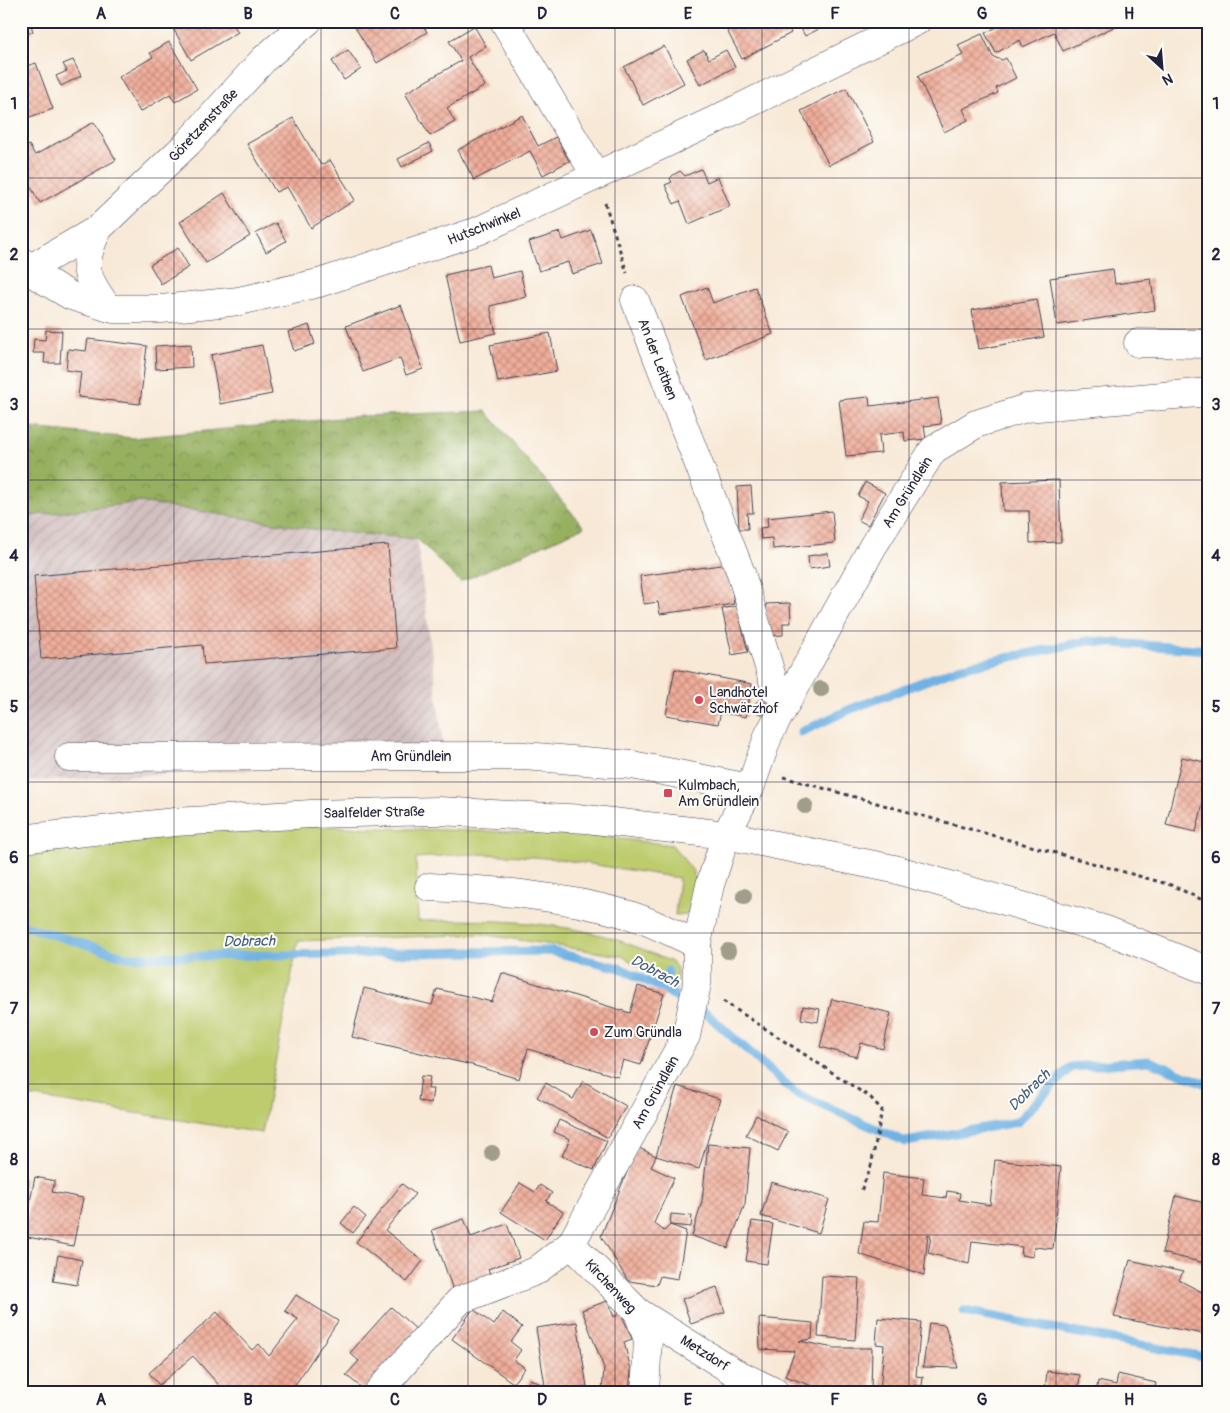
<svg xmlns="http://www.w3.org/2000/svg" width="1230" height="1413" viewBox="0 0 1230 1413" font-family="Pangolin,sans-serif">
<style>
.industrial{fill:url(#industrial-furrows)}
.grass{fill:#becc6e;stroke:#707754}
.forest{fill:url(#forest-crowns);stroke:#5c694e}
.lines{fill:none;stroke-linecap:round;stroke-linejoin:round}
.stream{stroke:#70b2e4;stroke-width:9}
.building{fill:url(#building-cross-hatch)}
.minor-casing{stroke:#424052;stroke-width:29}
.major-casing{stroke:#424052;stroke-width:29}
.path{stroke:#424052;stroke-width:3;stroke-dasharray:4 4;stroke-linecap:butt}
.minor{stroke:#fff;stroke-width:28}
.major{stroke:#fff;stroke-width:28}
.tree{fill:#a19d8b}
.grid{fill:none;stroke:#22223b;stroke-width:1;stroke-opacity:0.55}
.poi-dot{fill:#d1495b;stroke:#fdfcf7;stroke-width:2}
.labels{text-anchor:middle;stroke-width:4;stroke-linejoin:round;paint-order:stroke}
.street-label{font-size:14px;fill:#22223b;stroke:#fdfcf7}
.poi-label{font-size:14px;fill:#22223b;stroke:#fdfcf7;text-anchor:start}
.water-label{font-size:15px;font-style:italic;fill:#415c7f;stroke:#fdfcf7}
.neatline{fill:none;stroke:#22223b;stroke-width:2}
.grid-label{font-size:16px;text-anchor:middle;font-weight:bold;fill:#22223b}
</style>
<defs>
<pattern id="industrial-furrows" width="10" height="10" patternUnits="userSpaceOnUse" patternTransform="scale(1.25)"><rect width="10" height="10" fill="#d2bfbf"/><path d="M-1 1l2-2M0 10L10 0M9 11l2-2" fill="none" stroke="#b4a4a5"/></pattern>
<pattern id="forest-crowns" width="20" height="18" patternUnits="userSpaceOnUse" patternTransform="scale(1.25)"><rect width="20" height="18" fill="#96b061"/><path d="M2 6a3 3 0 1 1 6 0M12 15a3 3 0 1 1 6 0" fill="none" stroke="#7a8f51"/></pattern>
<pattern id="building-cross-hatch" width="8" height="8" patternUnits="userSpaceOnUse" patternTransform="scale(1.25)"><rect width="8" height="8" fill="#f0ad9a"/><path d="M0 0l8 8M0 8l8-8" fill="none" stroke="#c28c7f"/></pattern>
</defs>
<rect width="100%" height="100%" fill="#fdfcf7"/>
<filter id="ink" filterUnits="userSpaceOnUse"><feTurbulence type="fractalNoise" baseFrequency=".02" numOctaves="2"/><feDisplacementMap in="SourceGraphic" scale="10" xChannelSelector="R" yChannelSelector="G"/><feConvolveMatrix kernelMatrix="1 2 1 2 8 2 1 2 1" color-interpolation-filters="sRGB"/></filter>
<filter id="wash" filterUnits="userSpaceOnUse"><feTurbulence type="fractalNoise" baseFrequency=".0096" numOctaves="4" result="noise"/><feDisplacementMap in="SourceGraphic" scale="20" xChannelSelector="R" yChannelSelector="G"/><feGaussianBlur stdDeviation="1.12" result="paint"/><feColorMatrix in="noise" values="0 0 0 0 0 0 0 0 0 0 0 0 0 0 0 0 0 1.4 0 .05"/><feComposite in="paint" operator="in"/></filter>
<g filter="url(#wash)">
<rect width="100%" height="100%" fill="#f8e9d7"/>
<!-- industrial -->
<path class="industrial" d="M140,502L319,530L417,539L445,759L21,782V517Z"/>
<!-- grass -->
<path class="grass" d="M175,822L579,834L672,845L694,872L693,904L687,914L675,915L679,878L558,859L507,855L469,854L416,858L418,921C477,919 538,920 597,934C622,940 648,952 672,962L677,968L676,989L622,956L481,934L298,941L262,1133L21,1095V839Z"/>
<!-- forest -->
<path class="forest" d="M486,411L584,527L460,582L417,539L319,530L140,502L21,517V427L132,438L361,416Z"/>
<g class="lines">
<!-- stream -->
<g class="stream">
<path d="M801,732L851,709L959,668L1088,641L1209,650"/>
<path d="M21,925L127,957L550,951L620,968L665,990L707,1014L795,1093L906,1142L1017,1122L1071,1067L1149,1061L1209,1085"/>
<path d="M665,990L668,971"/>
<path d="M964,1311L1209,1358"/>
</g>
</g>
<g id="blocks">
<!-- building -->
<g class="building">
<path d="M21,21H30L33,32L21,35Z"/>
<path d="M169,21H231L238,32L191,60Z"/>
<path d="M358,21H412L414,26L421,22L427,32L377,63L353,24Z"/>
<path d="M722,21H785L791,33L742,59Z"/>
<path d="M797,21H825L827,25L805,36Z"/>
<path d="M1009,21H1122V23L1063,51L1054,32L1023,47L1020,40L996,53L985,33Z"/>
<path d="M474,26L486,46L468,57L485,86L447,108L455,122L430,136L405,93L461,61L449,41Z"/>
<path d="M982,34L993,57L1002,60L1006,58L1016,78L996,88L998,93L963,109L968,120L944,132L918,76L963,55L958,45Z"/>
<path d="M169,42L197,89L175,102L170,94L140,112L119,77L153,57L150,53Z"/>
<path d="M664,46L684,83L643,105L624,67Z"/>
<path d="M348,50L361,69L344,80L332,61Z"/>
<path d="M704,50L709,59L726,50L735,67L700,85L687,59Z"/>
<path d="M73,60L81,76L61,86L56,76L67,71L63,64Z"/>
<path d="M36,63L53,109L21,120V68Z"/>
<path d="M846,88L874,142L829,165L801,111Z"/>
<path d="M522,115L538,146L556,137L569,161L543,175L530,151L474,180L458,150Z"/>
<path d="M293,118L321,165L330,160L355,200L311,228L287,187L276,192L247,144Z"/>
<path d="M94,122L116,160L40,203L21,170V149L29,145L35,155Z"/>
<path d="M429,143L433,151L402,167L398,159Z"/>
<path d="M701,169L707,182L718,177L730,206L689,224L680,201L674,204L665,185L672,182L670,179L673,175L680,171L685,176Z"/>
<path d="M224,193L250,236L206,263L180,222Z"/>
<path d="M276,223L286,241L266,252L256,233Z"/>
<path d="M591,230L603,264L572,274L568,262L539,271L529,242L560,232L563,240Z"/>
<path d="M178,248L189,267L161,284L150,265Z"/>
<path d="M488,265L491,278L520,271L526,297L490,306L496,333L460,341L445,275Z"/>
<path d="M1113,269L1115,284L1151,279L1155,310L1057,325L1050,278Z"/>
<path d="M707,287L713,303L755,287L773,334L706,360L682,297Z"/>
<path d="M1037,299L1044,337L979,349L972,310Z"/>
<path d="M401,305L423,369L406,375L400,358L363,372L346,326Z"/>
<path d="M309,325L315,344L294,351L288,332Z"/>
<path d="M46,330L62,331L60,363H44L45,353H33L34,339L45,340Z"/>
<path d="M550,333L557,371L498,382L490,345Z"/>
<path d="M88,339L147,346L140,404L78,397L81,372L66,370L68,349L86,351Z"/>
<path d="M191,344L192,367L156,369L155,346Z"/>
<path d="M262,345L272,394L220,404L211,355Z"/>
<path d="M869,397L870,406L938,398L941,424L924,426L926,439L905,441L904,432L879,435L881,453L846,456L839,400Z"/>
<path d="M1059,480L1061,542L1030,543L1029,511H1003L1002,482Z"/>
<path d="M865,482L885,493L868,525L858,520L868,501L858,496Z"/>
<path d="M751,486L753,513H747L748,529H739L737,487Z"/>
<path d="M832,511L835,543L773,549L772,538L761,539L760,528L768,527L767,518Z"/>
<path d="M388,545L396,648L204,664L202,645L41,659L34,576Z"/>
<path d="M828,553L830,566L809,569L808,556Z"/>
<path d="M728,564L734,604L660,614L658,602L644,604L640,576Z"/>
<path d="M790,603L791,623H783V635L768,636L766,604Z"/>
<path d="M737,606L748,652L732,655L722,609Z"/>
<path d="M675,669L752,684L746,717L721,712L718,724L666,715Z"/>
<path d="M1182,757L1209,763V779L1196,832L1166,825Z"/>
<path d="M502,973L630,1013L638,986L664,994L641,1065L623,1060L618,1077L528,1049L519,1079L472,1065L352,1037L364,988L432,1005L437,989L492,1002Z"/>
<path d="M832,999L891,1013L883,1049L861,1043L857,1057L820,1047Z"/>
<path d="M803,1006L820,1009L818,1022L801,1019Z"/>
<path d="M421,1076L430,1077L428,1089H433L431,1103L418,1101Z"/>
<path d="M583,1081L626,1106L608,1138L537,1097L546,1083L573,1099Z"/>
<path d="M677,1086L720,1099L699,1169L656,1156Z"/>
<path d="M756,1115L788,1132L778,1151L746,1135Z"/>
<path d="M559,1120L607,1141L594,1170L562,1156L570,1139L554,1132Z"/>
<path d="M708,1144L750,1148L745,1204L728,1248L692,1236L702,1201Z"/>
<path d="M637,1147L656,1156L651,1167L674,1178L654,1223L664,1231L670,1225L686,1231L678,1279L660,1276L657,1285L628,1281L601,1236Z"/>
<path d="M995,1160L1061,1167L1053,1249L1034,1247L1033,1257L1021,1255L1022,1247L972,1241L969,1264L928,1253L931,1237L928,1234L924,1275L859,1254L864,1221L878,1222L883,1173L924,1178L922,1195L946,1198L947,1191L960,1193L959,1200L990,1205Z"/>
<path d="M35,1177L55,1181L52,1192L83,1198L73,1246L23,1236Z"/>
<path d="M21,1178L25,1179L22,1195H21Z"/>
<path d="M771,1182L829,1199L819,1233L761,1216Z"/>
<path d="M520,1183L535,1192L540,1185L552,1193L546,1201L563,1212L545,1240L501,1212Z"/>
<path d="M402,1184L415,1194L385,1230L423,1261L407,1282L356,1242Z"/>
<path d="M1176,1196L1209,1204V1264L1162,1253Z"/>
<path d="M354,1207L366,1217L353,1233L341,1223Z"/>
<path d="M671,1214L692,1216L691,1227L670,1225Z"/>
<path d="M464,1219L471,1237L507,1224L519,1258L488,1269L491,1276L453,1290L432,1230Z"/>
<path d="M752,1221L773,1224L767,1264L746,1261Z"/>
<path d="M58,1255L82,1260L77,1285L53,1281Z"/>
<path d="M1130,1260L1183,1272L1179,1280L1209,1296V1335L1114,1317Z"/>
<path d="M822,1276L859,1278L855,1340L818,1337Z"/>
<path d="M717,1287L725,1312L691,1324L682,1299Z"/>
<path d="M296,1295L338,1321L295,1385L301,1392H225L193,1356L159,1385L149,1373L217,1312L252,1350L259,1344L269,1356L298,1319L285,1311Z"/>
<path d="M607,1301L614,1317L621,1313L632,1339L624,1342L631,1370L629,1392H602L604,1368L582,1310Z"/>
<path d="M391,1307L417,1330L363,1389L346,1375L359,1361L350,1353Z"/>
<path d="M473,1309L494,1325L503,1312L522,1327L511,1342L521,1350L514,1360L525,1368L513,1383L452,1339Z"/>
<path d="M759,1318L813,1323L812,1339L799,1341L834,1348H872L871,1392H828L785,1376L795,1351L760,1349Z"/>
<path d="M878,1318L921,1322L916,1376L923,1377L922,1386L914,1385V1392H880L884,1345L876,1344Z"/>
<path d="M577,1322L587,1387L558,1392H524L530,1379L545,1386L536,1328Z"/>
<path d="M929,1323L945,1325L958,1368L923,1367Z"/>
<path d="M1047,1371L1080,1375L1078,1392L1045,1391Z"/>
<path d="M1118,1374L1156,1383L1154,1392H1096L1098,1381L1116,1385Z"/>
<path d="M403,1384L411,1392H396Z"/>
<path d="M502,1386L514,1392H500Z"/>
</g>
</g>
</g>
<g filter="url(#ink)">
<use href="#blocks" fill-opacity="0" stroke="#424052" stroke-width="1"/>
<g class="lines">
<!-- minor casing -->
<g class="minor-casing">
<g id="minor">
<path d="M504,21L596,176"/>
<path d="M98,229C80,267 85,275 107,307"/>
<path d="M21,261L27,270L71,296L113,309H161L239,301L319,283L478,231L713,121L917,21"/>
<path d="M27,270L98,229L188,143L264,59L308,21"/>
<path d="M635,300L741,573L782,711"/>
<path d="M1138,343L1209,344"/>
<path d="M69,757L524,756L632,765L750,788"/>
<path d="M429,887C497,890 561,896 626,914C651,921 674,934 697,944"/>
<path d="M571,1244L638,1312L648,1340L645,1392"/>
<path d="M638,1312L734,1372L775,1392"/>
<path d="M378,1392L460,1300L536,1271L571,1244L686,1036L697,984V944L710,885L726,835L750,788L769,734L873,546L933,450L976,424L1026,408L1209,392"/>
</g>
</g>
<!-- major casing -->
<g class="major-casing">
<path id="major" d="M21,839L175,822L311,814L438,811L586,819L726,835L894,869L1106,930L1209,971"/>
</g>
<!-- path -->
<g class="path">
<path d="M605,203L627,273"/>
<path d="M783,777L1171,885L1209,903"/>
<path d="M723,1001L871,1098L882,1110L871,1166L861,1191"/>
</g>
<!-- minor -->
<use href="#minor" class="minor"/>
<!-- major -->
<use href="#major" class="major"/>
</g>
<!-- trees -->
<g class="tree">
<circle cx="821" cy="689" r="8"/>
<circle cx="762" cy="707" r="8"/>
<circle cx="805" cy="806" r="8"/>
<circle cx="744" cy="896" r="8"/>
<circle cx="728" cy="951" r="8"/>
<circle cx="492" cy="1153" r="8"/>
</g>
</g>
<!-- grid -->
<path class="grid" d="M174,21V1392M321,21V1392M468,21V1392M615,21V1392M762,21V1392M909,21V1392M1056,21V1392M21,178H1209M21,329H1209M21,480H1209M21,631H1209M21,782H1209M21,933H1209M21,1084H1209M21,1235H1209"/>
<!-- markers -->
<g class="poi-dot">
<circle cx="699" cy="700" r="5"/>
<rect x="663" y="788" width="10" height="10" rx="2.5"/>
<circle cx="594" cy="1032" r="5"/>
</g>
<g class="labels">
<!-- street labels -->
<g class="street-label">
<text transform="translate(203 125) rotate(-47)" y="5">Göretzenstraße</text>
<text transform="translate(484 226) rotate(-22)" y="5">Hutschwinkel</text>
<text transform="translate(658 359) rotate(69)" y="5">An der Leithen</text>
<text transform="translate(907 492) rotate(-58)" y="5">Am Gründlein</text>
<text x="411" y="761">Am Gründlein</text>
<text transform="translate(374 812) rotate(-1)" y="5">Saalfelder Straße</text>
<text transform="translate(655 1092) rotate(-61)" y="5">Am Gründlein</text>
<text transform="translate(611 1286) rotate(47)" y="5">Kirchenweg</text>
<text transform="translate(705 1353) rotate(32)" y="5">Metzdorf</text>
</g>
<!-- poi labels -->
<g class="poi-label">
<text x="709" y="697">Landhotel<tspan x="709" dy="16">Schwärzhof</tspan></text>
<text x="678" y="790">Kulmbach,<tspan x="678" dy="16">Am Gründlein</tspan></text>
<text x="604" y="1037">Zum Gründla</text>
</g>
<!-- water labels -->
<g class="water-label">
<text transform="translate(249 941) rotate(-1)" y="5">Dobrach</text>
<text transform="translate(655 971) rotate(28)" y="5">Dobrach</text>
<text transform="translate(1029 1090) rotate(-45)" y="5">Dobrach</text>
</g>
</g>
<!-- margin -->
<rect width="1230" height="1413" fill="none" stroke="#fdfcf7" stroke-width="55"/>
<!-- north arrow -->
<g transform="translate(1162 68) rotate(154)" stroke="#fdfcf7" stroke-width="4" paint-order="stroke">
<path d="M0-4L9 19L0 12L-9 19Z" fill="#22223b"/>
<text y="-8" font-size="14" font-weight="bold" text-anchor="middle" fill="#22223b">N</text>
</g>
<rect x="28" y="28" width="1174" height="1358" class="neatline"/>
<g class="grid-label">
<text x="101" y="19">A</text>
<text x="248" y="19">B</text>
<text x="395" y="19">C</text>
<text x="542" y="19">D</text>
<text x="688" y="19">E</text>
<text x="835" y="19">F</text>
<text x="982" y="19">G</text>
<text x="1129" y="19">H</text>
<text x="14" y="109">1</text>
<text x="1216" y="109">1</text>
<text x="14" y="260">2</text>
<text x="1216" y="260">2</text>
<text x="14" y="410">3</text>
<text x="1216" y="410">3</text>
<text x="14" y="561">4</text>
<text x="1216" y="561">4</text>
<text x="14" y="712">5</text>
<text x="1216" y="712">5</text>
<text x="14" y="863">6</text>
<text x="1216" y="863">6</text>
<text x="14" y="1014">7</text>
<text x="1216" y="1014">7</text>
<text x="14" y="1165">8</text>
<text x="1216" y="1165">8</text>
<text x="14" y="1316">9</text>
<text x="1216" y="1316">9</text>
<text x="101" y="1405">A</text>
<text x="248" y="1405">B</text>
<text x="395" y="1405">C</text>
<text x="542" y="1405">D</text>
<text x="688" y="1405">E</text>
<text x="835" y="1405">F</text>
<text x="982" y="1405">G</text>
<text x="1129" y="1405">H</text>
</g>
</svg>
